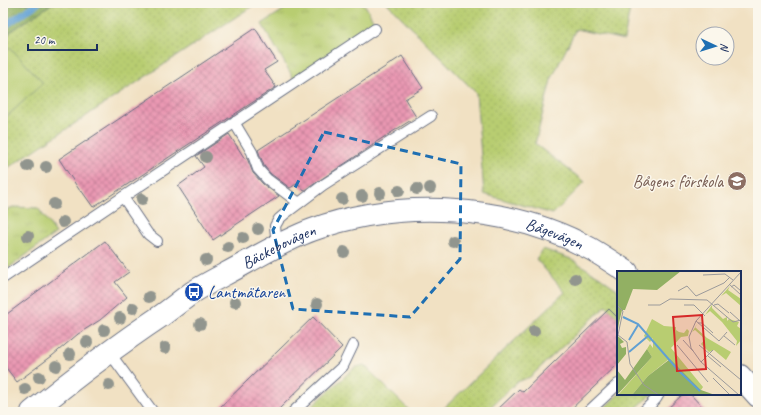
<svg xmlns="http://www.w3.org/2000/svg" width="761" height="415" viewBox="0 0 761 415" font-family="Caveat,sans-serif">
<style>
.grass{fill:url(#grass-dots);stroke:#6a7e68}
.forest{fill:url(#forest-crowns);stroke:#567060}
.park{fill:url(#park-tufts);stroke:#6a7e68}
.garden{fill:#b8cd71;stroke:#6a7e68}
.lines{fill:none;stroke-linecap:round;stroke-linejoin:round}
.stream{stroke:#61a0d3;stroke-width:7}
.building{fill:url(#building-cross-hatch)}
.service-casing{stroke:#666d81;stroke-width:12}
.tertiary-casing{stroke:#666d81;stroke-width:24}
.service{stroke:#fff;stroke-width:10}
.tertiary{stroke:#fff;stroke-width:22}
.tree{fill:#91958e}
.marked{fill:none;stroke:#1f6fb2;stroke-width:3;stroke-dasharray:8 5;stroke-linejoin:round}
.labels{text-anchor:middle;stroke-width:3;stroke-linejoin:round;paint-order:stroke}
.education-label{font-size:17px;fill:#785e54;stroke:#fbf7ec;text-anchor:end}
.street-label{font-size:17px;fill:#1b2f5e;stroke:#fbf7ec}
.transit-label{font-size:17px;fill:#164399;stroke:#fbf7ec;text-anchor:start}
.inset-river{fill:none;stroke:#61a0d3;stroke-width:2}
.inset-road{fill:none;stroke:#9b9a9b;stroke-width:1}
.view{fill:#d62828;fill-opacity:0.15;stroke:#d62828;stroke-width:2}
.inset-edge{fill:none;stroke:#1b2f5e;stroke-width:2}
</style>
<defs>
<pattern id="grass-dots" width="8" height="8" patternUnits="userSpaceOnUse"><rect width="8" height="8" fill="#b8cd71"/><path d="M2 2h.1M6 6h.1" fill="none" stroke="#9eb064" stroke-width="1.8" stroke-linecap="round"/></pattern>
<pattern id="forest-crowns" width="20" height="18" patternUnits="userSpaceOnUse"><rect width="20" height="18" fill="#92b063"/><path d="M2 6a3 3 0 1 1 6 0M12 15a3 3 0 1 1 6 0" fill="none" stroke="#769055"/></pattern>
<pattern id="park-tufts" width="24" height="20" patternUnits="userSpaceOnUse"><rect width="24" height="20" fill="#b8cd71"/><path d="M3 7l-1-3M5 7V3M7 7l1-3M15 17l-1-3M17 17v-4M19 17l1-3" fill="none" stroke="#9eb064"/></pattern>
<pattern id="building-cross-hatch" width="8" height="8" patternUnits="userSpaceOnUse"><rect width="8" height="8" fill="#ea98b2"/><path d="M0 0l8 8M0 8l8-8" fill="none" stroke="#bd7c94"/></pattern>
</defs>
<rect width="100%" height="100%" fill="#fbf7ec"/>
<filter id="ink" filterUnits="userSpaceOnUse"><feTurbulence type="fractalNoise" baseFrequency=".025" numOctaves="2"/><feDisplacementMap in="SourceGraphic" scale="8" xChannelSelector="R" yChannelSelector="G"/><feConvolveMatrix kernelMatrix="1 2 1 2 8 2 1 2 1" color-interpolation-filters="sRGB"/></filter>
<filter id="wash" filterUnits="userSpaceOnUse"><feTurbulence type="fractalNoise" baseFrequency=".012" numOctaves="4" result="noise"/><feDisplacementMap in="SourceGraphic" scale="16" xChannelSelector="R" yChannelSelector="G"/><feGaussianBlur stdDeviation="0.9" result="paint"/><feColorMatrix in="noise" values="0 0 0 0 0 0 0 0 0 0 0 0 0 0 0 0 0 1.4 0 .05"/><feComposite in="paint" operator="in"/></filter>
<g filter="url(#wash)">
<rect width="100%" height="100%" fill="#f1e1c3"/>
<!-- grass -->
<g class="grass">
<path d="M53,3H257L3,171V40L10,32Z"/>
<path d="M387,3H631L624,40L576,29L551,80L535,144L585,182L553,214L484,194L476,93Z"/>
<path d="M543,249L571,259L600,277L618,290V318L606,306L530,377L517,382L485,412H440L565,292L536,259Z"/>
<path d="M364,365L411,412H306L354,368Z"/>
<path d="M619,394H652L632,412H600Z"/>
</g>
<!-- forest -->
<path class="forest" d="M3,3H53L10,32L3,40Z"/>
<!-- park -->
<g class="park">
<path d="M294,3H364L374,22L294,79L262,24Z"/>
<path d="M13,207L38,208L56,233L3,272V211Z"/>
</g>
<!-- garden -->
<path class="garden" d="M10,47L43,83L3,120V54Z"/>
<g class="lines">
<!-- stream -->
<path class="stream" d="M3,27L38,3"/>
</g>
<g id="blocks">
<!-- building -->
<g class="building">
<path d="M255,28L277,62L264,70L276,87L93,207L81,190L80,191L59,159Z"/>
<path d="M402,56L423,88L405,99L416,117L373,144V145L320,180L304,191L298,183L290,188L271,174L264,166L258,150Z"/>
<path d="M229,134L245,159L247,158L253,173L263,184L279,196L213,240L178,186L204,167L196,156Z"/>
<path d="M105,241L129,272L115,282L127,297L100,320L78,334L52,356L17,382L3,364V317Z"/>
<path d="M609,309L618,318V364L568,412H495L519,389L523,392Z"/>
<path d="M313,317L342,347L276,412H215Z"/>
<path d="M683,394H690L707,412H664Z"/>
</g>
</g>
</g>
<g filter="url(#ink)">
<use href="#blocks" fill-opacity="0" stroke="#666d81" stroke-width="1"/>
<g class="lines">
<!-- service casing -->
<g class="service-casing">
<g id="service">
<path d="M234,122L252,152L258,169L267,179L299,203"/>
<path d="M123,197L148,234L157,241"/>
<path d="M277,246L275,226L279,219L286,213L323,185L431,116"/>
<path d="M3,278L123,197L375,29"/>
<path d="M109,352L153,412"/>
<path d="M293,412L343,366L353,345"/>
<path d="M588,412L618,384"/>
<path d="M643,412L656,399L659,394"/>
</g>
</g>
<!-- tertiary casing -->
<g class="tertiary-casing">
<g id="tertiary">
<path d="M740,376L758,396"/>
<path id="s1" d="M32,412C74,378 116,346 161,316C172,308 182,300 193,292C211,281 230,272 249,261C269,250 290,238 312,230C400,198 508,204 591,249C603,256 615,264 627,272"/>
</g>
</g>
<!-- service -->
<use href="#service" class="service"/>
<!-- tertiary -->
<use href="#tertiary" class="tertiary"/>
</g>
<!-- trees -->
<g class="tree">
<circle cx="206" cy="157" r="6"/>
<circle cx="28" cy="166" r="6"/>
<circle cx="46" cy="167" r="6"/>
<circle cx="430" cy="188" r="6"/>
<circle cx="417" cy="189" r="6"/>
<circle cx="399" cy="191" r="6"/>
<circle cx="380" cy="193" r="6"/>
<circle cx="362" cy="196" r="6"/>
<circle cx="142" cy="199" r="6"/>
<circle cx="342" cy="199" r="6"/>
<circle cx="54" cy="204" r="6"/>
<circle cx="63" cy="222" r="6"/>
<circle cx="258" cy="229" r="6"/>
<circle cx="28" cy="236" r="6"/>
<circle cx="243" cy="238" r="6"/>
<circle cx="453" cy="241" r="6"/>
<circle cx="228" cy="247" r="6"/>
<circle cx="344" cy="252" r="6"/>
<circle cx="206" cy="260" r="6"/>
<circle cx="575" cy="279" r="6"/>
<circle cx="149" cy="297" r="6"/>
<circle cx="235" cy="302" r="6"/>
<circle cx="317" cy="304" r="6"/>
<circle cx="133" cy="308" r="6"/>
<circle cx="120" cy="318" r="6"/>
<circle cx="200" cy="324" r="6"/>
<circle cx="104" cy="330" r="6"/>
<circle cx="534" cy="331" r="6"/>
<circle cx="87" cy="342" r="6"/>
<circle cx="165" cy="348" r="6"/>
<circle cx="70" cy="354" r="6"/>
<circle cx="56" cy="366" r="6"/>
<circle cx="39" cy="377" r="6"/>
<circle cx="109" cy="385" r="6"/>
<circle cx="25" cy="389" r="6"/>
</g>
</g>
<!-- marked area -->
<path class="marked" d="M324,132L461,164L460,259L410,317L293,309L273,230Z"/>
<!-- icons -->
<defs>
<g id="school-disc" transform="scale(1)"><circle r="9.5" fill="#8d6e63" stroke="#fbf7ec"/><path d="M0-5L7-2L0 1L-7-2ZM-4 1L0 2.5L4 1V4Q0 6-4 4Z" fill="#fff"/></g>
<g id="bus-disc" transform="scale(1)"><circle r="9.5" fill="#1a4fb4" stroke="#fbf7ec"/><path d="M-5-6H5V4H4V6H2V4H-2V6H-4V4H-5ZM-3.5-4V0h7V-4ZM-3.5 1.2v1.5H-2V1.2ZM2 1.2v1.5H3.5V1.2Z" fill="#fff"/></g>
</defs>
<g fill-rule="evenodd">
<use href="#school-disc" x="737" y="181"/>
<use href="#bus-disc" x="194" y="292"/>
</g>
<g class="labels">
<!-- education labels -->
<g class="education-label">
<text x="723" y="187">Bågens förskola</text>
</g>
<!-- street labels -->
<g class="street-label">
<text dy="6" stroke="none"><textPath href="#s1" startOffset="583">Bågevägen</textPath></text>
<text dy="6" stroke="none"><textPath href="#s1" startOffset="298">Bäckebovägen</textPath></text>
</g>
<!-- transit labels -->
<g class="transit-label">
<text x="208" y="298">Lantmätaren</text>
</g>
</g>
<!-- overview -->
<g transform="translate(617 271)">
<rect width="124" height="124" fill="#f1e1c3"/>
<path d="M113,15L111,19L124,28V35L109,22L104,25ZM95,34V37L106,48L110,46V50L112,48L122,51L120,55L124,58V69L119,75L120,70L105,51L93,40L88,44ZM35,48L47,55L59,56V59L62,61L67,62L70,58L72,60L71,65L64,66L54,77L86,116L84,119L52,88L31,105L15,124H1L35,86L30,78L33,73L36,77V67L33,71L27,65ZM81,52L78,56L90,67L114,81L109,89L97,79L92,81L84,73L88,68L78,59L75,61Z" fill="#b8cd71"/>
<path d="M0,0H64L40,19L16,18L8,39H5L2,52L0,64L7,71L3,73L5,77L9,76V83L0,94ZM30,78L35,86L0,124V99L8,109ZM53,88L84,119L98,124H15L31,105Z" fill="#92b063"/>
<path class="inset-river" d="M6,46L21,53L62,100L83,120M12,69L21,54M12,81L31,65"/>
<path class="inset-road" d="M86,4L108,3L116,9M112,13L124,24M114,16L117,14L124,20M61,20L70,15L79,25L107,12L113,6M0,34L6,40L1,64L10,71L13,93L27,114L42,124M31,34H43L53,28L90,29L116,51L124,49M67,34H77L88,45M97,34L101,33L112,42M113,41L123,50M79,50L102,70L110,61M81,52H85L96,62M107,65L118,74M66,69L76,80M60,74L91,111M82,74L124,109M91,85L104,96M84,91L96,79M96,107L113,124M122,124L84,91L74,77L72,66L79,50L124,1"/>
<path class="view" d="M85,44L89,98L60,100L56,46Z"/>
<rect width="124" height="124" class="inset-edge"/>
</g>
<!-- margin -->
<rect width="761" height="415" fill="none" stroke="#fbf7ec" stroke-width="16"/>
<!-- north arrow -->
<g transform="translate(715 46) rotate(94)"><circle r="19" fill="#fbf7ec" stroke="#a1a7b3"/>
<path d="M0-3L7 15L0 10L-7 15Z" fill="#1f6fb2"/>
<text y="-6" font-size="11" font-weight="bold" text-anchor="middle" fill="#1b2f5e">N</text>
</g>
<!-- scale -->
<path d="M28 44v6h69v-6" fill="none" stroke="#1b2f5e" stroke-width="2"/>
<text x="34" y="44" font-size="12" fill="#1b2f5e" stroke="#fbf7ec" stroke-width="3" paint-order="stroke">20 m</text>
</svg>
